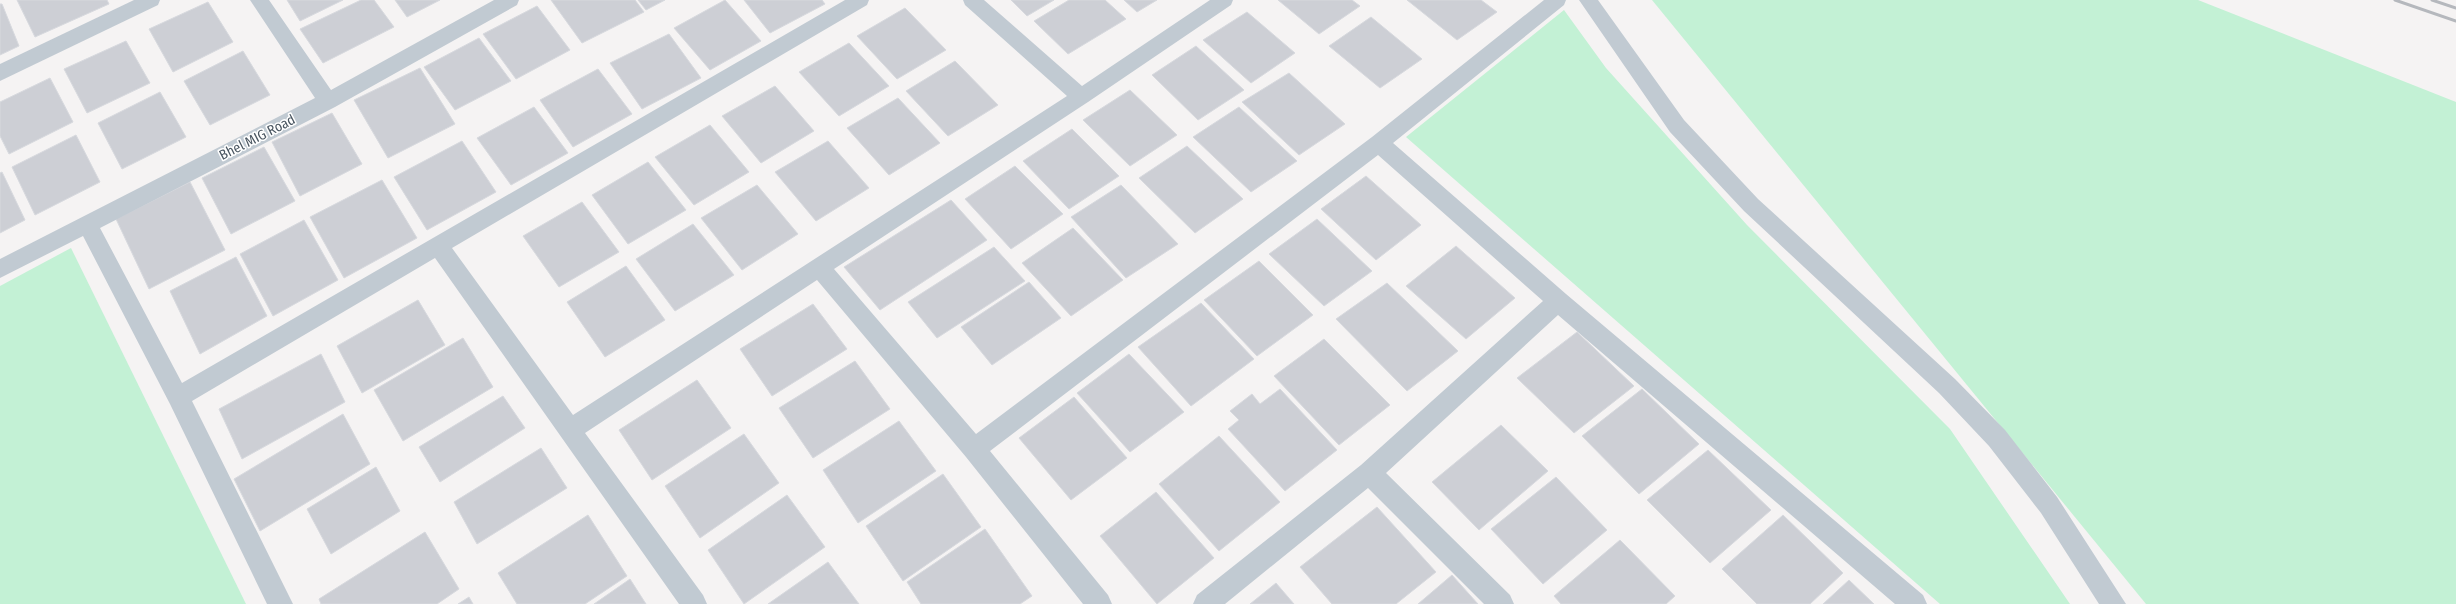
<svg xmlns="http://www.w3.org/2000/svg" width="2456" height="604" viewBox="0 0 2456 604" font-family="'Fira Sans Condensed',sans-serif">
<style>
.green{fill:#c3f1d5}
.building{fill:#cdcfd5;stroke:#d7d9de}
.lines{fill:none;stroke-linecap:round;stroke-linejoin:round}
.minor{fill:#c1cad2;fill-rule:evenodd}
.rail{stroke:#b5b8bd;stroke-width:3}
.labels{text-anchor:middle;stroke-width:3;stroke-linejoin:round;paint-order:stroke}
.street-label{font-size:14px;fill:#4a5661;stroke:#fff}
</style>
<rect width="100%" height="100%" fill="#f5f3f3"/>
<!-- green -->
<g class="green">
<path d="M1652,0H2198L2456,102V604H2146Z"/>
<path d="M1564,10L1606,68L1747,225L1950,429L2070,604H1940L1406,137Z"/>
<path d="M71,248L246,604H0V286Z"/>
</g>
<!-- building -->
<g class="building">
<path d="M17,0H107L109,4L35,37Z"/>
<path d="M287,0H343L300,21Z"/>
<path d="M361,0H374L394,27L323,63L300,29Z"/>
<path d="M395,0H440L407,17Z"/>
<path d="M551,0H635L644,12L582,43Z"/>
<path d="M638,0H665L646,10Z"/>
<path d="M725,0L761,41L710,70L674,28Z"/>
<path d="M744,0H822L825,4L770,33Z"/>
<path d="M1011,0H1054L1027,16Z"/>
<path d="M1069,0H1105L1126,19L1068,54L1034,21Z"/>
<path d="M1124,0H1157L1137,12Z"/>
<path d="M1278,0H1352L1360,6L1319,34Z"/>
<path d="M1407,0H1481L1497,12L1457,40Z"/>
<path d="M208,2L233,42L173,72L149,29Z"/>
<path d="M0,4H2L19,46L0,55Z"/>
<path d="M537,6L570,50L516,79L483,34Z"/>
<path d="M905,8L946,50L897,79L857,36Z"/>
<path d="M1247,12L1295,53L1251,83L1203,40Z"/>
<path d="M1371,17L1422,59L1380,88L1329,46Z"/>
<path d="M669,34L701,78L642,109L610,63Z"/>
<path d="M479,38L511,81L455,110L424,67Z"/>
<path d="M126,41L150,83L87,113L64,69Z"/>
<path d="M849,43L889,86L839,116L799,72Z"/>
<path d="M1196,46L1244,90L1198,120L1152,75Z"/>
<path d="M243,51L270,95L210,125L184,81Z"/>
<path d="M955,61L998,105L948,136L906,91Z"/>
<path d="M420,68L455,124L388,158L354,100Z"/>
<path d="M598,69L632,114L573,147L540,100Z"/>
<path d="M1289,73L1345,124L1299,155L1242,102Z"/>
<path d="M50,78L73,122L9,154L0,136V102Z"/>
<path d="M775,86L814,131L761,163L722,116Z"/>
<path d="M1130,90L1177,135L1130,166L1083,120Z"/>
<path d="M160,92L186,137L122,169L98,123Z"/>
<path d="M898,98L940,143L889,175L847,128Z"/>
<path d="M534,107L568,153L511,185L477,138Z"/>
<path d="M1239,107L1297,161L1251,192L1193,137Z"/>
<path d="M332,113L362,164L300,196L272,142Z"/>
<path d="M710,125L749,172L694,205L655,157Z"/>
<path d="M1072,129L1119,176L1069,209L1023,161Z"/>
<path d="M76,135L100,182L35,215L12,167Z"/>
<path d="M462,141L496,192L427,230L394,177Z"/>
<path d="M828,141L869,188L816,221L775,172Z"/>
<path d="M1187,146L1243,199L1195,233L1139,178Z"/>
<path d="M264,147L295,201L231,234L202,178Z"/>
<path d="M648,162L686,210L628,244L592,195Z"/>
<path d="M1015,166L1063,214L1011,249L965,199Z"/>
<path d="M2,172L25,220L0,233V173Z"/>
<path d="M1366,176L1421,225L1376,260L1321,209Z"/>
<path d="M382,180L417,238L344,278L310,217Z"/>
<path d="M190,182L225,250L149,289L116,219Z"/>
<path d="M757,185L798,234L742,270L701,218Z"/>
<path d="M1121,185L1178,244L1126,278L1071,217Z"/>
<path d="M951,200L987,240L880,310L844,267Z"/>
<path d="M582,202L619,252L559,287L523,236Z"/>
<path d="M1317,219L1372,271L1324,306L1269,254Z"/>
<path d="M304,220L338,280L273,316L240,254Z"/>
<path d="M693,224L734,275L675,311L636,259Z"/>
<path d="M1073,228L1123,280L1071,316L1022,263Z"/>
<path d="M1456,246L1515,298L1466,339L1406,286Z"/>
<path d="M994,247L1025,281L937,338L908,302Z"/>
<path d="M236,257L267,316L200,354L170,291Z"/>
<path d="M1259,261L1313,315L1257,356L1204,300Z"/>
<path d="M626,266L665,320L605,357L567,302Z"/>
<path d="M1029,282L1061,318L992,365L961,327Z"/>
<path d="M1387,283L1458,351L1407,391L1336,319Z"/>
<path d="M418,300L445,345L362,393L337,346Z"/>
<path d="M1201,303L1254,359L1191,406L1138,347Z"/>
<path d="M813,304L847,349L772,396L740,349Z"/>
<path d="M1577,332L1634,386L1574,433L1517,378Z"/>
<path d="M463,338L493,387L403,441L374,390Z"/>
<path d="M1324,339L1390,405L1339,445L1274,376Z"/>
<path d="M321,354L345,402L242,459L219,409Z"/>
<path d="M1129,354L1184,412L1130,452L1077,393Z"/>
<path d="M855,361L890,409L813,458L779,408Z"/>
<path d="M697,380L731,428L652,480L619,430Z"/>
<path d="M1280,389L1337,450L1285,491L1228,429L1239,420L1230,411L1252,394L1260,404Z"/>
<path d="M1642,389L1699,444L1639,494L1582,436Z"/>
<path d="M503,396L525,428L440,482L419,447Z"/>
<path d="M1074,397L1127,458L1071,500L1019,438Z"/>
<path d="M343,414L370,464L260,531L234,479Z"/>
<path d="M899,421L936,471L858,523L823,470Z"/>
<path d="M1501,425L1548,471L1479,530L1432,482Z"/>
<path d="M744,434L779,483L700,538L665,486Z"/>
<path d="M1219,436L1280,502L1219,551L1159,484Z"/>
<path d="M541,448L567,488L477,544L454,502Z"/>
<path d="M1708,450L1771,510L1710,563L1647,500Z"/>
<path d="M376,467L400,511L331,554L307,509Z"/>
<path d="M943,474L981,527L903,581L866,526Z"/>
<path d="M1556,477L1607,530L1543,584L1491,529Z"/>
<path d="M1156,492L1214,558L1157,604L1100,536Z"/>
<path d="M787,495L825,547L744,604L708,550Z"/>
<path d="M1377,507L1436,572L1396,604H1332L1300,567Z"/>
<path d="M588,515L627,576L585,604H517L498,573Z"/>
<path d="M1783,515L1843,573L1810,604H1757L1722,569Z"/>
<path d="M985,529L1032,596L1020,604H921L907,582Z"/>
<path d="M425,532L459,589L437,604H321L319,599Z"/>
<path d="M1620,540L1675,596L1666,604H1561L1554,596Z"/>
<path d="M828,562L859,604H768Z"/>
<path d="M1452,575L1478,604H1418Z"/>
<path d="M630,579L646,604H594Z"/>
<path d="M1849,580L1874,604H1823Z"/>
<path d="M1276,583L1294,604H1250Z"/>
<path d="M469,597L473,604H458Z"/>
</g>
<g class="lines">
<!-- minor -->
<g class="minor">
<path d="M134,0H160L158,5L0,81V64Z"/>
<path d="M250,0H269L331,90L494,0H519L517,5L335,107L100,228L182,383L845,0H869L867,5L452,248L573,415L1067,96L965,5L963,0H984L1082,86L1210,0H1233L1231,5L1088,102L834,269L976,434L1372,137L1544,0H1566L1564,5L1393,143L1566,294L1923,595L1927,604H1895L1558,315L1386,473L1510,595L1514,604H1484L1368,488L1225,604H1193L1197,595L1361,465L1543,301L1378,155L990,451L1108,595L1112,604H1083L966,457L817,280L585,433L703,595L707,604H679L435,258L192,401L293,604H267L170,404L83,236L0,278V259L315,98Z"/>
<path d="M1579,0H1598L1684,120L1758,199L1955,379L2005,430L2057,497L2126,604H2099L2041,513L1989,446L1939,393L1744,211L1670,132Z"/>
</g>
<!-- rail -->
<g class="rail">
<path d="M2395,0L2456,21"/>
<path d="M2432,0L2456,8"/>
</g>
</g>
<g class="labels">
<!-- street labels -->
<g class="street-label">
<text transform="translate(257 137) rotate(-27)" y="5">Bhel MIG Road</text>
</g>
</g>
</svg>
